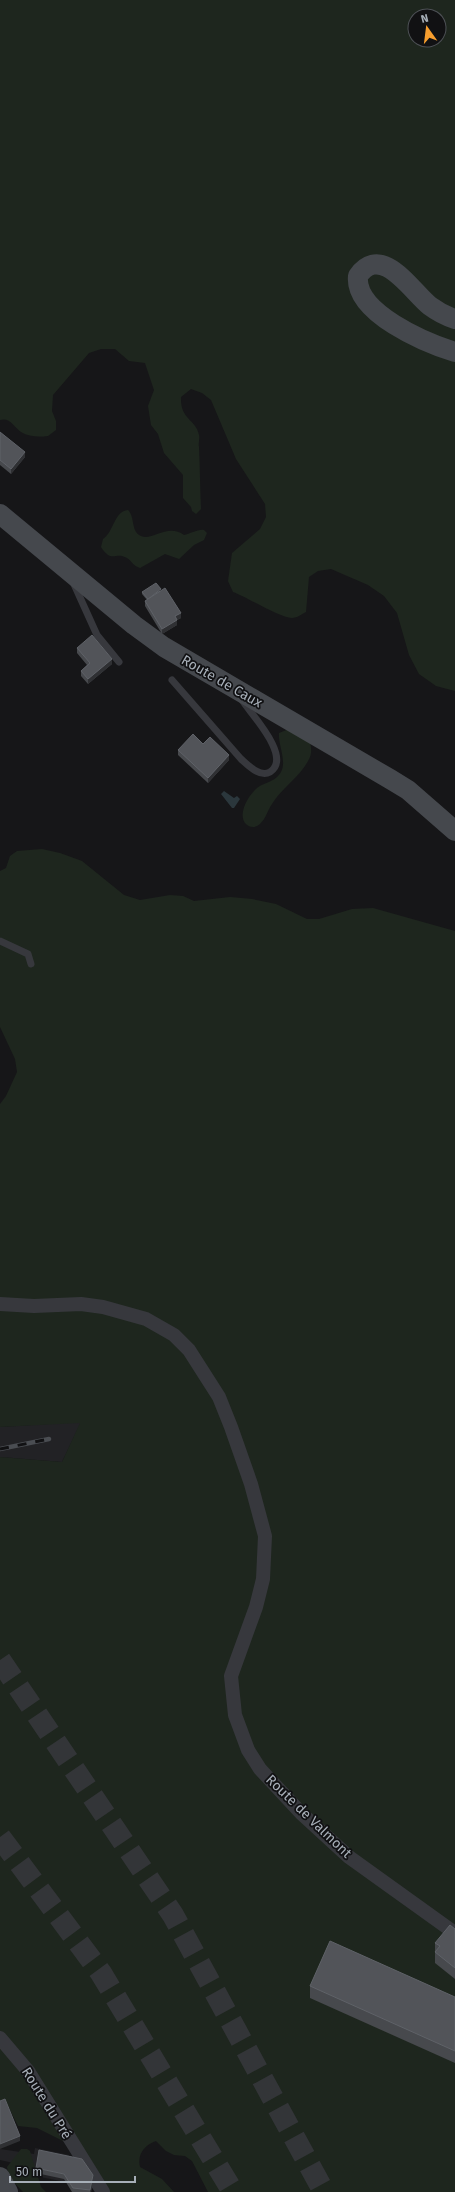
<svg xmlns="http://www.w3.org/2000/svg" width="455" height="2192" viewBox="0 0 455 2192" font-family="'Fira Sans',sans-serif">
<style>
.built{fill:#222225}
.green{fill:#1e261e;fill-rule:evenodd}
.water{fill:#2b373c}
.lines{fill:none;stroke-linecap:round;stroke-linejoin:round}
.highway-tunnel{stroke:#333538;stroke-width:22;stroke-dasharray:22 11;stroke-linecap:butt}
.lane{stroke:#37383d;stroke-width:7}
.street{stroke:#37383d;stroke-width:14}
.secondary{stroke:#45484d;stroke-width:20}
.rail-casing{stroke:#4a4d52;stroke-width:4.5}
.rail{stroke:#111113;stroke-width:3;stroke-dasharray:9;stroke-linecap:butt}
.wall{fill:#47494d}
.shaded-wall{fill:#2f3033}
.building{fill:#525459;stroke:#5f6268}
.labels{text-anchor:middle;stroke-width:3.5;stroke-linejoin:round;paint-order:stroke}
.street-label{font-size:14px;fill:#a7afb8;stroke:#111113}
</style>
<rect width="100%" height="100%" fill="#161618"/>
<!-- built -->
<g class="built">
<path d="M81,1422L62,1462L0,1457V1427Z"/>
<path d="M35,2148L69,2155L66,2182L30,2175L31,2167L0,2160V2149L34,2154Z"/>
</g>
<!-- green -->
<g class="green">
<path d="M0,0H455V691L436,686L419,674L409,655L397,613L384,596L368,585L331,569L318,571L309,577L306,612C302,614 297,618 292,618C280,618 247,597 233,592L228,581L232,553L260,529L266,517L265,504L236,459L211,400L202,393L191,389L181,397C180,420 196,419 199,435C200,439 198,443 199,447C200,468 200,488 201,509L196,514L192,511L191,507L183,498V475L164,453L158,434L151,425L148,406L154,390L145,363L129,361L115,349H101L89,353L53,395L52,411L56,421V430L48,436C39,437 29,437 21,432C14,427 10,417 0,420ZM415,16H439V40H415Z"/>
<path d="M128,510C135,517 131,529 139,535C151,543 167,522 184,535C190,534 198,529 204,530L207,533L204,540L194,545L179,559L165,554L140,568C133,566 132,561 127,558C115,551 112,564 101,547L103,539C114,532 114,511 128,510Z"/>
<path d="M289,729L310,742C311,747 312,751 310,757C302,776 282,787 272,804C267,811 265,822 257,826C253,828 249,827 246,824C237,815 248,796 256,789C263,782 275,783 281,772C287,761 278,745 279,733Z"/>
<path d="M42,849L60,853L82,861L124,895L140,900L170,895L183,896L194,901L230,897L252,899L276,904L307,919H319L352,909L373,908L455,931V2192H208L192,2161L185,2156L174,2155L166,2151L156,2141C144,2145 137,2155 140,2167L162,2179L174,2192H103L63,2141L37,2128L18,2126L6,2102L0,2104V1457L62,1462L80,1423L0,1427V1104L6,1096L17,1072L15,1059L0,1027V871L6,868L10,856L17,851Z"/>
<path d="M21,2149H27L30,2151L41,2187L46,2192H23L9,2177L7,2167Z"/>
</g>
<!-- water -->
<path class="water" d="M224,791L234,798L237,796L240,799L234,808H232L221,794Z"/>
<g class="lines">
<!-- highway-tunnel -->
<g class="highway-tunnel">
<path d="M0,1660L173,1915L324,2192"/>
<path d="M0,1837L101,1973L233,2192"/>
</g>
<!-- lane -->
<g class="lane">
<path d="M73,582L97,635L119,662"/>
<path d="M172,680L241,759C248,765 260,778 270,772C293,757 250,713 242,700"/>
<path d="M0,941L28,954L31,964"/>
</g>
<!-- street -->
<g class="street">
<path d="M0,1304L34,1306L81,1304L103,1307L146,1319L174,1335L189,1350L219,1397L231,1427L251,1484L265,1536L263,1579L256,1607L231,1676L235,1715L248,1750L260,1769L301,1813L349,1857L455,1933"/>
<path d="M0,2038L28,2071L103,2192"/>
</g>
<!-- secondary -->
<g class="secondary">
<path d="M455,319C446,316 438,312 430,306C412,292 382,242 358,276C354,313 426,343 455,352"/>
<path d="M0,514L134,625L164,647L390,779L408,790L455,831"/>
<path d="M0,2177L8,2192"/>
</g>
<!-- rail casing -->
<g class="rail-casing">
<path id="rail" d="M0,1449L49,1439"/>
</g>
<!-- rail -->
<use href="#rail" class="rail"/>
</g>
<!-- wall -->
<g class="wall">
<path d="M0,432L25,457L11,474L0,465Z"/>
<path d="M161,591L181,618L177,620V625L162,634L145,606V601L147,600L142,594V592Z"/>
<path d="M77,648L112,664L88,684L81,676V671L87,665L77,653Z"/>
<path d="M203,744L229,760L208,783L178,755V750Z"/>
<path d="M455,1929V1979L435,1963V1943Z"/>
<path d="M310,1986L455,1997V2063L310,1998Z"/>
<path d="M36,2168L93,2180L91,2192H72L64,2179L36,2173Z"/>
</g>
<!-- shaded-wall -->
<g class="shaded-wall">
<path d="M25,452V457L11,474V469Z"/>
<path d="M181,613V618L177,620V625L162,634V629L175,616Z"/>
<path d="M112,659V664L88,684V679Z"/>
<path d="M229,755V760L208,783V778Z"/>
<path d="M20,2136V2141L0,2149V2144Z"/>
<path d="M93,2175V2180L91,2192H90Z"/>
</g>
<!-- building -->
<g class="building">
<path d="M0,432L25,452L11,469L0,460Z"/>
<path d="M156,583L161,589L148,599L142,592Z"/>
<path d="M165,588L181,613L175,616L177,620L162,629L145,601Z"/>
<path d="M92,635L112,659L88,679L81,671L90,663L77,648Z"/>
<path d="M193,734L203,744L210,737L229,755L208,778L178,750Z"/>
<path d="M450,1925L455,1929V1968L435,1952L440,1946L435,1943Z"/>
<path d="M330,1941L455,1997V2051L310,1986Z"/>
<path d="M5,2099L20,2136L0,2144V2101Z"/>
<path d="M39,2150L82,2159L93,2175L90,2190L73,2188L64,2174L36,2168Z"/>
</g>
<g class="labels">
<!-- street labels -->
<g class="street-label">
<text transform="translate(222 681) rotate(30)" y="5">Route de Caux</text>
<text transform="translate(309 1816) rotate(44)" y="5">Route de Valmont</text>
<text transform="translate(47 2103) rotate(58)" y="5">Route du Pré</text>
</g>
</g>
<!-- north arrow -->
<g transform="translate(427 28) rotate(346)"><circle r="19" fill="#111113" stroke="#4d5055"/>
<path d="M0-3L7 15L0 10L-7 15Z" fill="#f79e2e"/>
<text y="-6" font-size="11" font-weight="bold" text-anchor="middle" fill="#a7afb8">N</text>
</g>
<!-- scale -->
<path d="M10 2176v6h125v-6" fill="none" stroke="#a7afb8" stroke-width="2"/>
<text x="16" y="2176" font-size="12" fill="#a7afb8" stroke="#111113" stroke-width="3" paint-order="stroke">50 m</text>
</svg>
